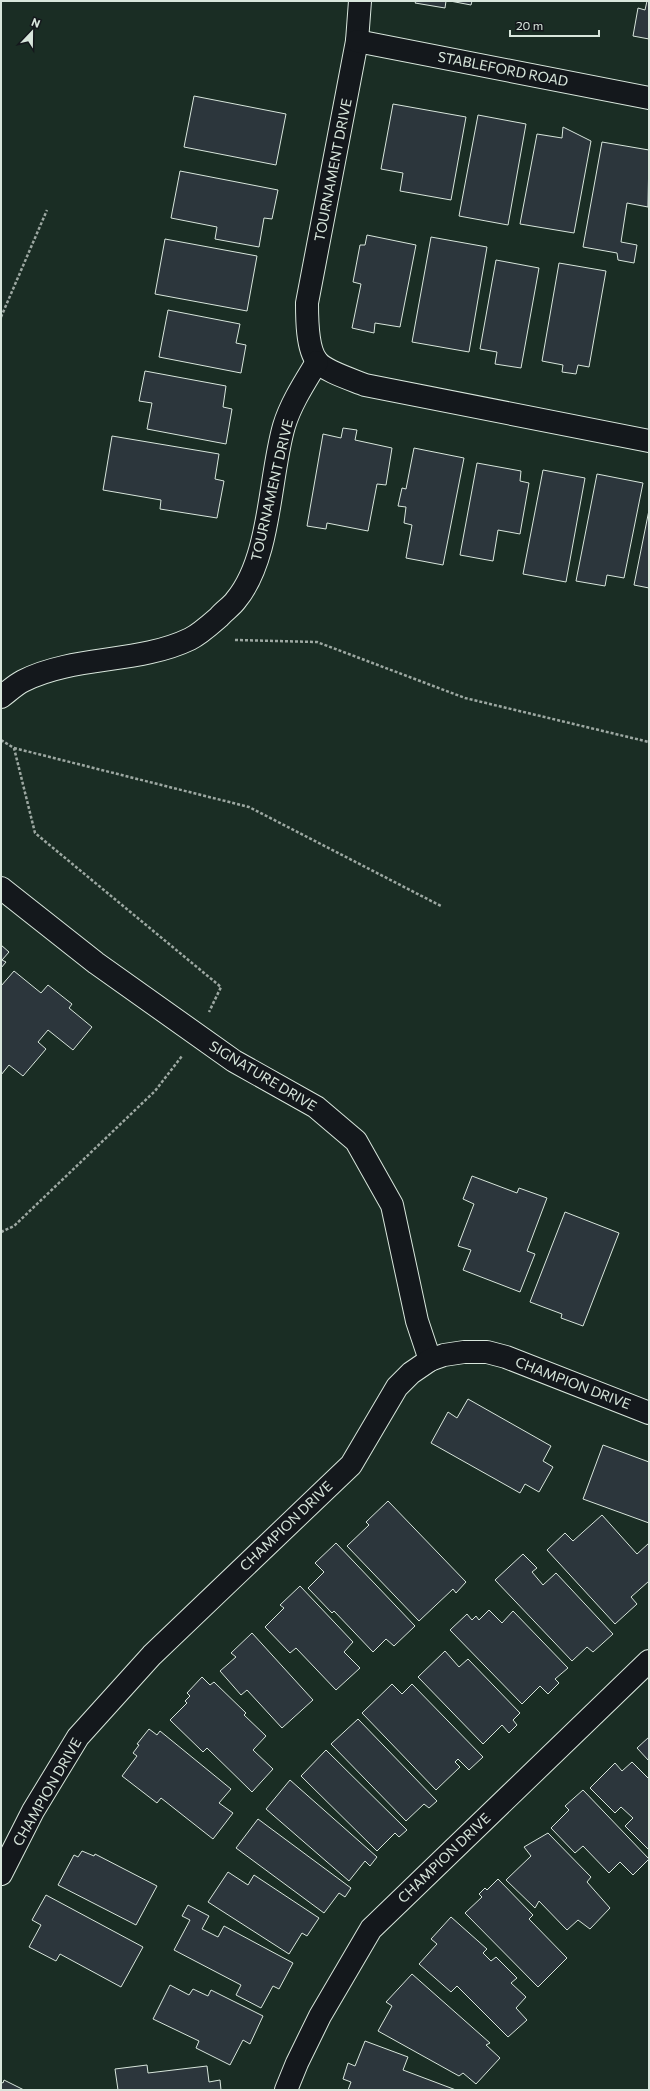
<svg xmlns="http://www.w3.org/2000/svg" width="650" height="2091" viewBox="0 0 650 2091" font-family="Commissioner,sans-serif">
<style>
.green{fill:#1a2d24;stroke:#939e99}
.building{fill:#2c363c;stroke:#d8e6dc}
.lines{fill:none;stroke-linecap:round;stroke-linejoin:round}
.street-casing{stroke:#d8e6dc;stroke-width:24}
.path{stroke:#9da8a2;stroke-width:2.5;stroke-dasharray:3 2;stroke-linecap:butt}
.street{stroke:#14181c;stroke-width:22}
.labels{text-anchor:middle;stroke-width:3;stroke-linejoin:round;paint-order:stroke}
.street-label{font-size:14px;fill:#d8e6dc;stroke:#14181c}
</style>
<rect width="100%" height="100%" fill="#14181c"/>
<!-- green -->
<rect class="green" x="1" y="1" width="648" height="2089"/>
<!-- building -->
<g class="building">
<path d="M416,1H446L445,8L415,3Z"/>
<path d="M450,1H472L471,5Z"/>
<path d="M647,1H649V39L633,36L638,8L645,10Z"/>
<path d="M194,96L286,114L276,165L184,147Z"/>
<path d="M393,104L466,117L451,200L400,191L403,173L381,169Z"/>
<path d="M478,115L526,124L508,225L459,216Z"/>
<path d="M563,127L591,141L574,233L520,224L537,134L562,138Z"/>
<path d="M602,142L649,150L648,207L627,203L621,242L637,245L634,263L618,260L617,253L583,247Z"/>
<path d="M180,171L278,190L272,219L264,218L259,247L215,239L217,227L171,218Z"/>
<path d="M367,235L416,245L400,327L375,323L374,333L352,328L361,284L353,282L360,245H365Z"/>
<path d="M431,237L487,247L469,352L412,342Z"/>
<path d="M165,239L257,256L247,311L155,294Z"/>
<path d="M496,260L539,268L521,368L495,364L497,352L480,349Z"/>
<path d="M559,263L606,271L589,367L578,365L576,374L562,372L563,365L542,361Z"/>
<path d="M168,310L240,324L236,343L246,345L241,373L159,357Z"/>
<path d="M145,371L226,386L223,407L232,409L226,444L147,429L152,403L139,401Z"/>
<path d="M343,428L357,430L355,440L392,448L386,485L377,484L368,531L327,523L326,529L307,526L323,434L341,438Z"/>
<path d="M112,436L219,454L215,479L224,481L217,518L160,509L161,500L103,490Z"/>
<path d="M414,448L464,458L443,565L406,558L412,525L404,523L406,507L398,506L402,488L406,489Z"/>
<path d="M477,463L521,471L520,481L529,483L520,534L498,530L493,561L460,555Z"/>
<path d="M543,470L585,478L566,582L523,574Z"/>
<path d="M597,474L643,483L624,578L607,575L605,586L576,581Z"/>
<path d="M649,510V588L634,585Z"/>
<path d="M1,945L9,952L2,960L6,962L1,968Z"/>
<path d="M14,971L41,993L48,985L72,1004L69,1008L92,1027L73,1050L48,1030L38,1042L46,1049L23,1076L9,1065L1,1075V986Z"/>
<path d="M472,1176L517,1193L519,1188L547,1198L527,1251L535,1254L520,1292L463,1270L471,1250L458,1246L474,1204L463,1199Z"/>
<path d="M565,1212L619,1233L583,1326L561,1318L562,1314L530,1302Z"/>
<path d="M468,1399L551,1446L543,1461L553,1467L539,1492L525,1484L520,1493L431,1443L448,1412L457,1418Z"/>
<path d="M603,1445L649,1462V1523L583,1499Z"/>
<path d="M388,1501L466,1582L456,1593L453,1589L419,1621L347,1546L369,1525L366,1522Z"/>
<path d="M602,1515L637,1554L649,1543V1581L631,1597L637,1604L615,1624L547,1550L565,1533L573,1541Z"/>
<path d="M336,1543L415,1626L394,1646L386,1639L373,1652L334,1611L332,1613L308,1588L324,1572L315,1563Z"/>
<path d="M523,1554L537,1568L532,1572L543,1585L556,1573L613,1634L593,1652L587,1647L572,1661L495,1580Z"/>
<path d="M300,1586L353,1642L344,1652L360,1668L336,1690L296,1648L290,1653L265,1627L284,1608L280,1605Z"/>
<path d="M489,1610L502,1623L513,1611L568,1668L555,1679L559,1683L548,1694L540,1686L522,1704L450,1630L467,1614L472,1620L476,1616L479,1620Z"/>
<path d="M252,1633L313,1700L282,1728L247,1690L241,1695L220,1671L236,1657L231,1653Z"/>
<path d="M445,1651L459,1667L468,1659L520,1713L513,1720L517,1725L509,1733L502,1725L483,1744L418,1677Z"/>
<path d="M202,1677L210,1685L214,1682L246,1713L244,1715L266,1736L253,1750L273,1769L252,1792L207,1748L203,1752L170,1720L187,1703L185,1701L190,1696L187,1693Z"/>
<path d="M392,1684L402,1694L412,1684L483,1757L469,1770L458,1759L455,1762L460,1767L436,1790L362,1713Z"/>
<path d="M358,1719L437,1801L429,1808L424,1804L406,1821L331,1744Z"/>
<path d="M149,1729L157,1735L160,1731L231,1789L219,1803L233,1813L213,1839L161,1798L157,1803L122,1776L137,1756L133,1753L139,1745L137,1744Z"/>
<path d="M649,1737V1761L637,1748Z"/>
<path d="M326,1750L407,1830L399,1837L395,1833L377,1851L301,1776Z"/>
<path d="M632,1762L649,1779V1850L625,1826L633,1818L621,1807L615,1813L590,1788L615,1763L622,1771Z"/>
<path d="M290,1780L377,1857L370,1866L365,1861L349,1881L266,1809Z"/>
<path d="M583,1790L649,1859L633,1875L620,1862L609,1873L583,1846L575,1853L551,1828L569,1810L565,1806Z"/>
<path d="M258,1819L351,1888L345,1897L339,1893L324,1913L236,1848Z"/>
<path d="M548,1833L591,1877L587,1882L610,1908L590,1929L578,1920L567,1930L539,1901L535,1908L506,1880L531,1856L524,1847Z"/>
<path d="M82,1851L94,1856L95,1854L157,1886L136,1925L58,1885L74,1855L78,1857Z"/>
<path d="M228,1872L248,1885L254,1875L319,1918L307,1936L302,1933L289,1954L208,1902Z"/>
<path d="M498,1879L533,1915L529,1919L567,1958L538,1987L465,1913L482,1897L479,1894L485,1888L487,1890Z"/>
<path d="M46,1895L143,1947L121,1987L60,1954L56,1961L29,1947L41,1925L32,1920Z"/>
<path d="M188,1905L209,1916L202,1929L218,1937L224,1926L293,1963L279,1989L273,1986L261,2008L236,1995L241,1985L174,1950L190,1920L182,1916Z"/>
<path d="M451,1917L487,1949L483,1953L491,1961L496,1957L517,1978L511,1983L526,1997L516,2008L527,2020L508,2037L457,1986L451,1992L419,1964L437,1944L431,1939Z"/>
<path d="M412,1974L490,2043L486,2045L500,2058L476,2084L463,2073L459,2076L378,2031L392,2006L386,2002Z"/>
<path d="M170,1985L189,1995L193,1989L208,1996L211,1990L263,2016L250,2044L243,2040L230,2065L196,2048L199,2041L153,2019Z"/>
<path d="M365,2041L408,2057L403,2070L456,2090H348L351,2082L343,2079L348,2063L355,2066Z"/>
<path d="M147,2065L148,2073L207,2066L209,2082L220,2080L221,2090H118L115,2069Z"/>
<path d="M4,2080L24,2090H1V2082L3,2083Z"/>
</g>
<g class="lines">
<!-- street casing -->
<g class="street-casing">
<g id="street">
<path d="M360,1L357,41L307,303C307,318 307,349 317,361C324,371 353,380 365,385L649,441"/>
<path d="M357,41L649,98"/>
<path d="M1,697C8,692 15,685 23,681C75,655 138,664 190,639C200,634 211,624 219,617C224,611 232,606 236,600C271,558 269,478 284,426C291,403 305,382 317,362"/>
<path d="M1,888L96,963L234,1061L316,1107L356,1141L392,1205L417,1321L430,1360"/>
<path d="M1,1874L33,1811L78,1737L152,1655L351,1465L397,1387L411,1373L430,1360L444,1355L464,1352H487L506,1357L649,1413"/>
<path d="M286,2090L297,2063L320,2016L371,1929L649,1661"/>
</g>
</g>
<!-- path -->
<g class="path">
<path d="M1,317L47,210"/>
<path d="M235,640L317,642L465,698L649,742"/>
<path d="M1,740L14,748L35,833L221,987L209,1012"/>
<path d="M14,748L249,807L441,906"/>
<path d="M1,1232L14,1226L155,1091L182,1056"/>
</g>
<!-- street -->
<use href="#street" class="street"/>
</g>
<g class="labels">
<!-- street labels -->
<g class="street-label">
<text transform="translate(503 69) rotate(11)" y="5">STABLEFORD ROAD</text>
<text transform="translate(333 170) rotate(-79)" y="5">TOURNAMENT DRIVE</text>
<text transform="translate(272 490) rotate(-77)" y="5">TOURNAMENT DRIVE</text>
<text transform="translate(263 1076) rotate(31)" y="5">SIGNATURE DRIVE</text>
<text transform="translate(573 1383) rotate(21)" y="5">CHAMPION DRIVE</text>
<text transform="translate(286 1526) rotate(-44)" y="5">CHAMPION DRIVE</text>
<text transform="translate(47 1792) rotate(-60)" y="5">CHAMPION DRIVE</text>
<text transform="translate(444 1858) rotate(-44)" y="5">CHAMPION DRIVE</text>
</g>
</g>
<!-- border -->
<rect width="650" height="2091" fill="none" stroke="#d8e6dc" stroke-width="4"/>
<!-- north arrow -->
<g transform="translate(32 32) rotate(22)" stroke="#14181c" stroke-width="3" paint-order="stroke">
<path d="M0-3L7 15L0 10L-7 15Z" fill="#d8e6dc"/>
<text y="-6" font-size="11" font-weight="bold" text-anchor="middle" fill="#d8e6dc">N</text>
</g>
<!-- scale -->
<path d="M510 30v6h89v-6" fill="none" stroke="#d8e6dc" stroke-width="2"/>
<text x="516" y="30" font-size="12" fill="#d8e6dc" stroke="#14181c" stroke-width="3" paint-order="stroke">20 m</text>
</svg>
